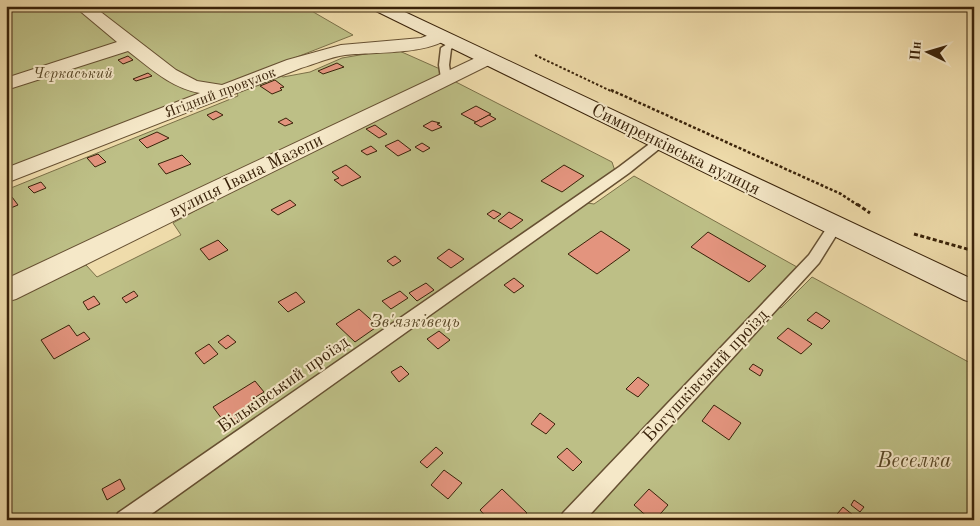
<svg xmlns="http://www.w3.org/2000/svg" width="980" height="526" viewBox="0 0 980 526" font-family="'Old Standard TT',serif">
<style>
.green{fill:#bdbf86;stroke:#7b7048}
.building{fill:#e3947e;stroke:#392209}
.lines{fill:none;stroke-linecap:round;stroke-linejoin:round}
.service-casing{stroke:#665032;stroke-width:3}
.minor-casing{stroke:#665032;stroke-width:2}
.secondary-casing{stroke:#392209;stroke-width:2}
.path-far2{stroke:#392209;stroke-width:2;stroke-dasharray:2.5 2;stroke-linecap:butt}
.path-far1{stroke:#392209;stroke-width:2.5;stroke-dasharray:3 2;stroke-linecap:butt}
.path{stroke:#392209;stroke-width:3;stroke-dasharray:4 2.5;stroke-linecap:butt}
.service{fill:#f5e8c8;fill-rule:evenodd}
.minor{fill:#f5e8c8;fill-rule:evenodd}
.secondary{fill:#f5e8c8;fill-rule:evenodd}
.labels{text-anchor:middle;stroke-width:4;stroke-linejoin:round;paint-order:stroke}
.far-park-label{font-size:15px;font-style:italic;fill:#5a4928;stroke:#f5e8c8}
.far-street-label{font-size:15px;fill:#392209;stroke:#f5e8c8}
.street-label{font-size:18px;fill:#392209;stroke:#f5e8c8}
.park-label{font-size:18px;font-style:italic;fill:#5a4928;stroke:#f5e8c8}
.near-park-label{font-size:21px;font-style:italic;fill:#5a4928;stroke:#f5e8c8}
</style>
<rect width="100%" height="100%" fill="#efdcab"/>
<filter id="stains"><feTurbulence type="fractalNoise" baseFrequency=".004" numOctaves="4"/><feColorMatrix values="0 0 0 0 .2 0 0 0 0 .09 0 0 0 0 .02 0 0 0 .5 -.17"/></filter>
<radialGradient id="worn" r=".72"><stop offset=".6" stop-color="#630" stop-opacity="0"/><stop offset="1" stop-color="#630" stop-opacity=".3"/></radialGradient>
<!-- green -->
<g class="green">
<path d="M6,6H303L353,35L6,171Z"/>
<path d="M395,49L440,69L442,74L6,281V190L238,96L237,94L242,89L279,75L283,77L310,72L342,58Z"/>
<path d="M452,80L612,162L615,171L575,201L594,204L634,176L797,267L768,300L781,308L812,277L974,365V520H6V302L86,265L97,277L181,235L173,223L236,188Z"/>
</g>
<!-- building -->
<g class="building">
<path d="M128,56L133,60L123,64L118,60Z"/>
<path d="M337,63L344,67L323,74L318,71Z"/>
<path d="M148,73L152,76L136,81L133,79Z"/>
<path d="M275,80L284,87L280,88L282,90L272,94L260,86Z"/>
<path d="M476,106L491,114L476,122L461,114Z"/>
<path d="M216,111L223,115L213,120L207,115Z"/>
<path d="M489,115L496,119L481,127L474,123Z"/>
<path d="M286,118L293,123L285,126L278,122Z"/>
<path d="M432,121L440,123L437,124L442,127L432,131L423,126Z"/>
<path d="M375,125L387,134L379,138L366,129Z"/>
<path d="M157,132L169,138L147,148L139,140Z"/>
<path d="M398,140L411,150L398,156L385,146Z"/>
<path d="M422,143L430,148L423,152L415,147Z"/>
<path d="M371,146L377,151L367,155L361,151Z"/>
<path d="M98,154L106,162L95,167L87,158Z"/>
<path d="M182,155L191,164L166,174L158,164Z"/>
<path d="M346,165L361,177L342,186L334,180L339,178L332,172Z"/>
<path d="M564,165L584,176L562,192L541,181Z"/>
<path d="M41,182L46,188L34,193L28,187Z"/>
<path d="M12,197L18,205L6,210V200Z"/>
<path d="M290,200L296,205L278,215L271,210Z"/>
<path d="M493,210L501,214L494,219L487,214Z"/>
<path d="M509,212L523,220L511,229L498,221Z"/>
<path d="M601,231L630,250L597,274L568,254Z"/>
<path d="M708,232L766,266L749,282L691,247Z"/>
<path d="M218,240L228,250L209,260L200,249Z"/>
<path d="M449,249L464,259L451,268L437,258Z"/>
<path d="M395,256L401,261L393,266L387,261Z"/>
<path d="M514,278L524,286L514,293L504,285Z"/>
<path d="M426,283L434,290L417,301L409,293Z"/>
<path d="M134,291L138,296L126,303L122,298Z"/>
<path d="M400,291L408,298L391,309L382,301Z"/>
<path d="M296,292L305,302L288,312L278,302Z"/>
<path d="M94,296L100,304L88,310L83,302Z"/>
<path d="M359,309L378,326L355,342L336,324Z"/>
<path d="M816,312L830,321L822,329L807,320Z"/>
<path d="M69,325L77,336L84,332L90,339L54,359L41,340Z"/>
<path d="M788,328L812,344L801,354L777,338Z"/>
<path d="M439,331L450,340L438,349L427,339Z"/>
<path d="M228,335L236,342L226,349L218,342Z"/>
<path d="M209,344L218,354L204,364L195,353Z"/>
<path d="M753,364L763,370L760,376L749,369Z"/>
<path d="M401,366L409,374L399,382L391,372Z"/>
<path d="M638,377L649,385L638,397L626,389Z"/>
<path d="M255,381L264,392L254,398L261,406L228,427L213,407Z"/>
<path d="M714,405L741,423L729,440L702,421Z"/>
<path d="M540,413L555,424L546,434L531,424Z"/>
<path d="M436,447L443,453L427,468L420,462Z"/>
<path d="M567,448L582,462L573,471L557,457Z"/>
<path d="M444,470L462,483L448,499L431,485Z"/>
<path d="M120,479L125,489L107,500L102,489Z"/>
<path d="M502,489L527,513L520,520H489L480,510Z"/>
<path d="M649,489L668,505L655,520H651L634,505Z"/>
<path d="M854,500L864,507L860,512L851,505Z"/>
<path d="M843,507L858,519V520H832Z"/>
</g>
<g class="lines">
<!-- service casing -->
<g class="service-casing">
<g id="service">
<path d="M453,40L458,43L451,49L449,65L451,78L446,81L441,78L439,65L441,48Z"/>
<path d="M660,138L666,142L664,145L629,173L143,520H115L118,513L619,167L656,139Z"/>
<path d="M835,221L840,223L842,226L819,263L585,520H560L563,513L809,255L830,223Z"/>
</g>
</g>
<!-- minor casing -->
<g class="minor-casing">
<g id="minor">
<path d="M74,6H93L176,70L197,81L222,85L287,60L341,45L421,38L440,31L446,32L449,36C435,55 368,52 345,55C330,57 315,64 301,68L6,183V168L200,93C171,88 150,68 128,51L6,90V78L117,42Z"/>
<path d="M486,53L493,55L495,59L493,63L16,299L6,302V279Z"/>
</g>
</g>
<!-- secondary casing -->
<g class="secondary-casing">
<path id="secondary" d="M370,6H392L974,280V303L964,300L372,9Z"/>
</g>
<!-- path-far2 -->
<path class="path-far2" d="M535,55L613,92"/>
<!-- path-far1 -->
<path class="path-far1" d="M611,90L841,194L859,206"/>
<!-- path -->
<g class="path">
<path d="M857,204L870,213"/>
<path d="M914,234L974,251"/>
</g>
<!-- service -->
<use href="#service" class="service"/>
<!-- minor -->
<use href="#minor" class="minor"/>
<!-- secondary -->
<use href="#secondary" class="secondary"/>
</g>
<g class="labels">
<!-- far-park labels -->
<g class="far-park-label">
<text x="73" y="78">Черкаський</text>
</g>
<!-- far-street labels -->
<g class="far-street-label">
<text transform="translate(220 92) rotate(-21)" y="5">Ягідний провулок</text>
</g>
<!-- street labels -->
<g class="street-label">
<text transform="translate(676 149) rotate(26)" y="6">Симиренківська вулиця</text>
<text transform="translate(246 175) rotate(-26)" y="6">вулиця Івана Мазепи</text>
<text transform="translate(705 375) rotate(-47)" y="6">Богушківський проїзд</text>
<text transform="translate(283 384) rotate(-35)" y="6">Більківський проїзд</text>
</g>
<!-- park labels -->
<g class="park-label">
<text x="415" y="327">Зв'язківець</text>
</g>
<!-- near-park labels -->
<g class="near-park-label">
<text x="914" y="467">Веселка</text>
</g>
</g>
<!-- margin -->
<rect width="980" height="526" fill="none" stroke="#efdcab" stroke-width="25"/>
<rect x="8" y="8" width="965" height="511" fill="none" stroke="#392209" stroke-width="2.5"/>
<rect x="12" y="12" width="955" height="501" fill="none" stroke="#392209"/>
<!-- north arrow -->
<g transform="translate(928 52) rotate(275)" stroke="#f5e8c8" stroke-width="4" paint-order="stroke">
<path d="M0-4L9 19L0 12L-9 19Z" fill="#392209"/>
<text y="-8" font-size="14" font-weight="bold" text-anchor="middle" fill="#392209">Пн</text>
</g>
<rect width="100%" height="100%" filter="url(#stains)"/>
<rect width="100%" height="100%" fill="url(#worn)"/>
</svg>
